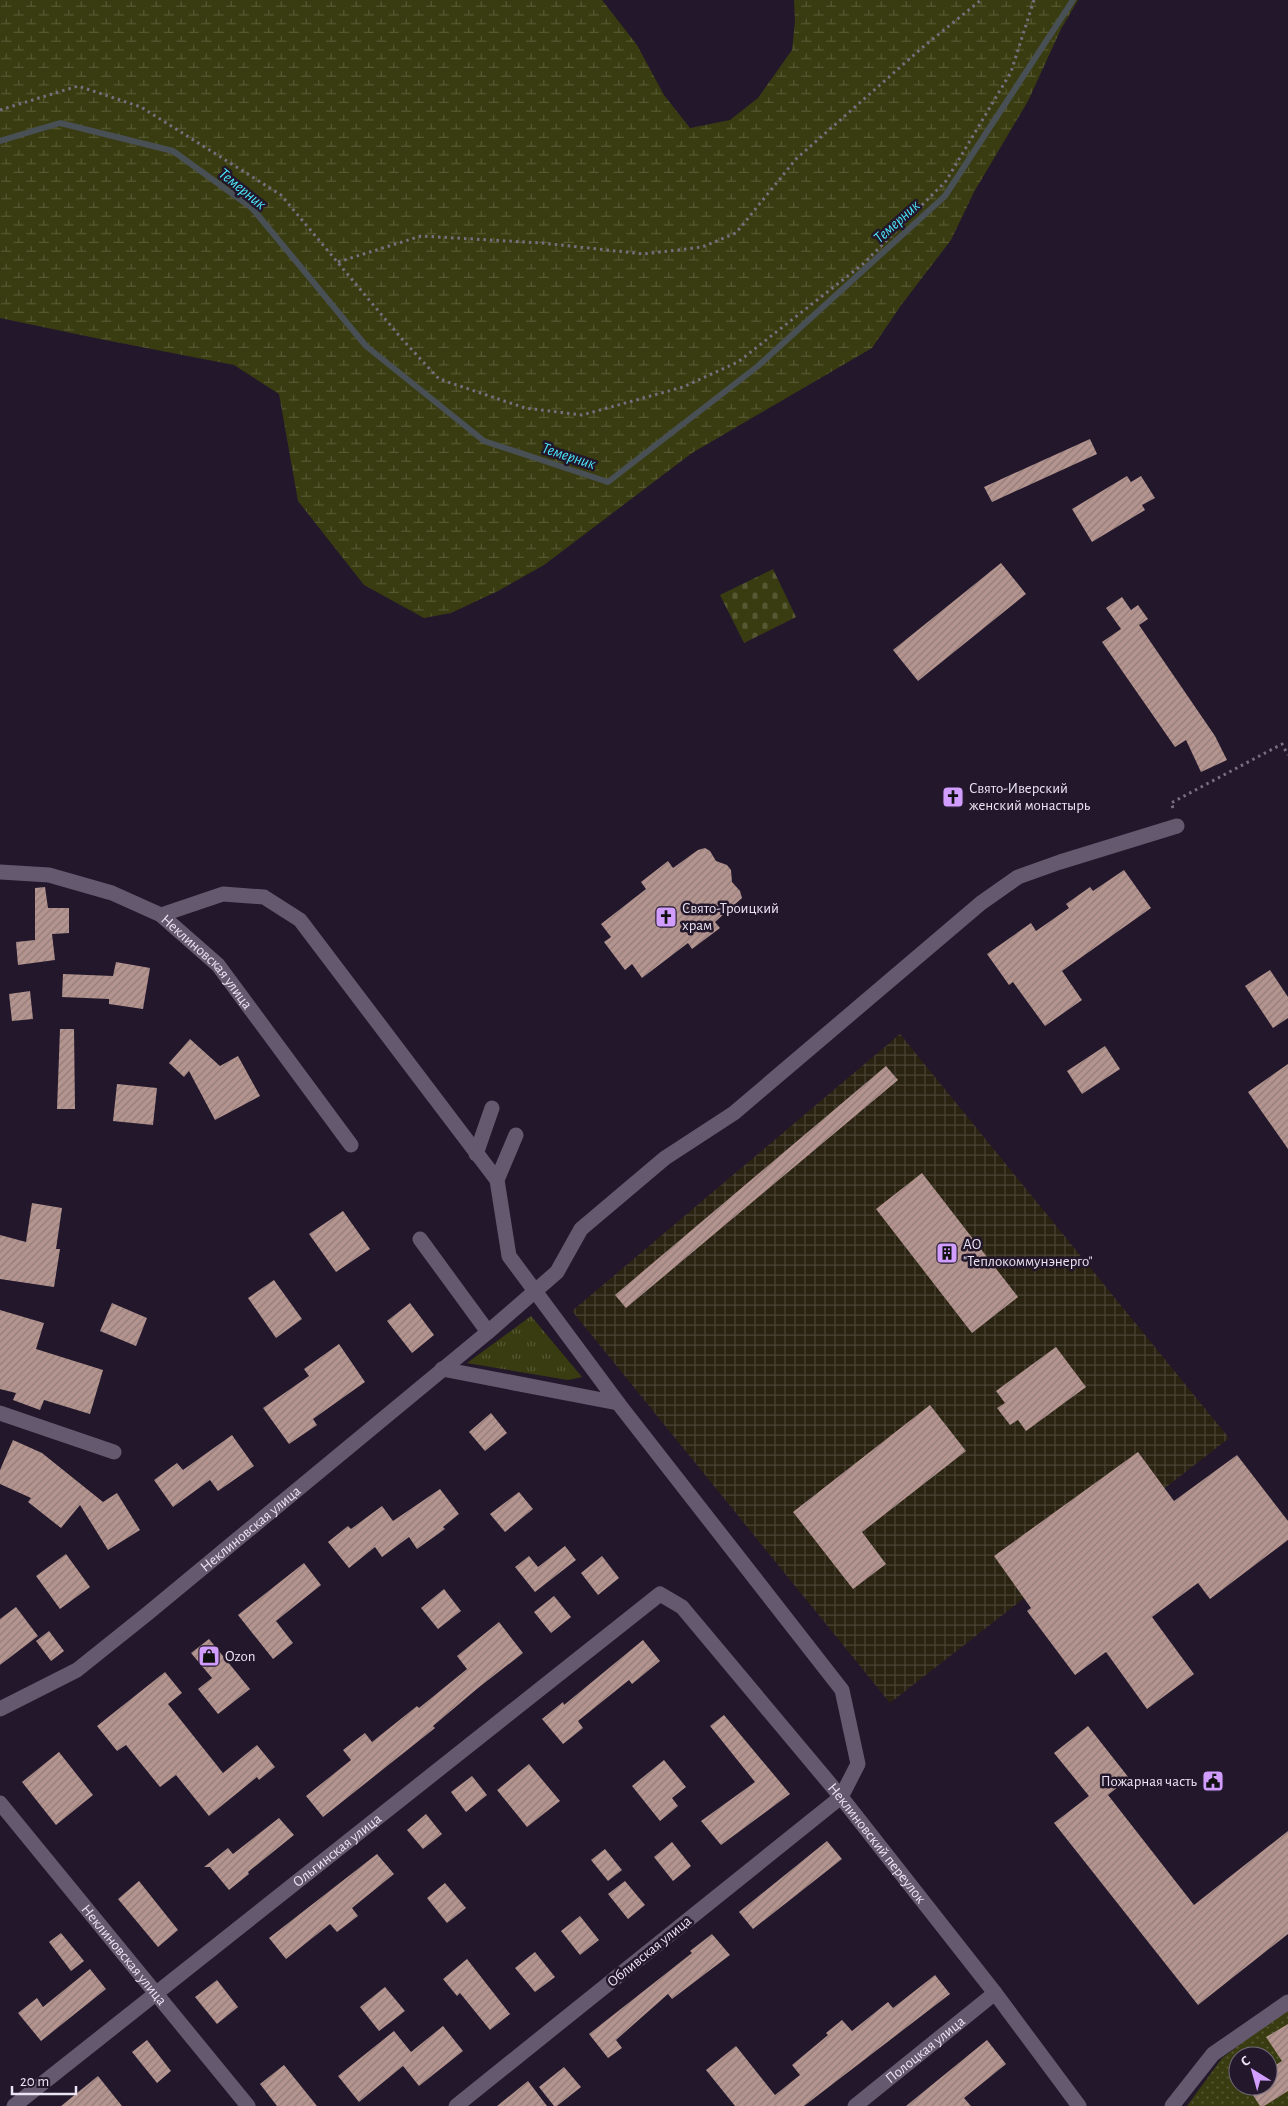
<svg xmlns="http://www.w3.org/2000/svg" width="1288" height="2106" viewBox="0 0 1288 2106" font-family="'Alegreya Sans',sans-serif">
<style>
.industrial{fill:url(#industrial-grid)}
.grass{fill:url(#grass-tufts)}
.wetland{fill:url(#wetland-marsh)}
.cemetery{fill:url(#cemetery-stones)}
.garden{fill:url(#garden-dots);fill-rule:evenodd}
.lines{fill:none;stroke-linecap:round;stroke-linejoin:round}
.stream{stroke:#495055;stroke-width:6}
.building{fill:url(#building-hatch)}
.path{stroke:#786e80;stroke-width:3;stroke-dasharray:2.5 4;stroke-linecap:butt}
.minor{stroke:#655970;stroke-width:15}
.labels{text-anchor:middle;stroke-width:5;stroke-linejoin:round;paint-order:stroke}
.poi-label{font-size:15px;fill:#ebe4f2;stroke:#22172b;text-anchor:start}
.street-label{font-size:15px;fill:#ebe4f2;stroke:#22172b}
.water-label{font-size:16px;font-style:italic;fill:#4ce8fd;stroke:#22172b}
</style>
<defs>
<pattern id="industrial-grid" width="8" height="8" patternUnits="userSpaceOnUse" patternTransform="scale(1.25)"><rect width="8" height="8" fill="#2a2312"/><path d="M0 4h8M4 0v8" fill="none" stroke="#494335"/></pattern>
<pattern id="grass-tufts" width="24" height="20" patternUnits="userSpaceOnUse" patternTransform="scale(1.25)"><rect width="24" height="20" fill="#393c10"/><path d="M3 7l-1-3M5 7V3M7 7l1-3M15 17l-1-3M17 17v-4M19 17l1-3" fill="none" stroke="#565833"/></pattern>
<pattern id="wetland-marsh" width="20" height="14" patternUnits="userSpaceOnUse" patternTransform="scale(1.25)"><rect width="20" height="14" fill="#393c10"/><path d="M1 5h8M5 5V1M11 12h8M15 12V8" fill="none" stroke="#565833"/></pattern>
<pattern id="cemetery-stones" width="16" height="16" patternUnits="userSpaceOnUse" patternTransform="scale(1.25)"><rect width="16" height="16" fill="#393c10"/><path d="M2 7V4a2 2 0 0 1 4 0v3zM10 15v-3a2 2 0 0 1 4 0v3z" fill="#565833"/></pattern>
<pattern id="garden-dots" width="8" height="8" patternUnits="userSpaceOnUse" patternTransform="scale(1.25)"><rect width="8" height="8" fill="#393c10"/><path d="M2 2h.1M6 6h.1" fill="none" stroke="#565833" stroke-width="1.8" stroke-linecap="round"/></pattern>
<pattern id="building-hatch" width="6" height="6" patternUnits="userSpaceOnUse" patternTransform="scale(1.25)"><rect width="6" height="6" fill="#b4948f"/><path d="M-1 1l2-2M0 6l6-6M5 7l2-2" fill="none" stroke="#937c7a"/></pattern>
</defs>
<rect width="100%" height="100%" fill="#22172b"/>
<!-- industrial -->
<path class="industrial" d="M900,1034L1229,1438L890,1703L572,1311Z"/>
<!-- grass -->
<path class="grass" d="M531,1316L582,1377L568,1380L467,1363Z"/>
<!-- wetland -->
<path class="wetland" d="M0,0H602L637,45L664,95L690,128L730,120L758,98L792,50L795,22L794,0H1078L1061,29L1028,101L974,192L951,240L902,304L872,348L692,453L544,565L498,591L451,613L424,618L364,585L298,501L279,394L234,365L100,339L0,318Z"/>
<!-- cemetery -->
<path class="cemetery" d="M773,569L796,617L744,643L720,595Z"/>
<!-- garden -->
<path class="garden" d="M1288,2008V2106H1187L1222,2058ZM1238,2056H1268V2086H1238Z"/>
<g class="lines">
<!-- stream -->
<path class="stream" d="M0,141L60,123L173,151L252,208L366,346L484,441L608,482L758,366L945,196L1073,0"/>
</g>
<!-- building -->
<g class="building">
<path d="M1090,439L1097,454L992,502L984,487Z"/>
<path d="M1127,476L1131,482L1141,476L1155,498L1142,505L1145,510L1092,542L1072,509Z"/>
<path d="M1001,563L1026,594L918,681L893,650Z"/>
<path d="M1122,597L1131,610L1138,605L1148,619L1139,625L1215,736L1227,760L1201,772L1186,740L1175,747L1102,642L1121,629L1106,608Z"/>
<path d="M705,848L710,851L716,861L727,865L731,870L732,882L740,891L742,898L715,922L720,928L692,949L688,943L642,978L632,964L625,970L604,942L611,937L601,924L646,889L641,882L668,861L673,868L698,850Z"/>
<path d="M1124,870L1151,908L1062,971L1082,1000L1045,1026L1013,982L1009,985L987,954L1031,923L1036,931L1069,908L1066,904L1090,887L1093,891Z"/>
<path d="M45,887L48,908H69V933L52,934L55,960L18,965L16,942L35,940V888Z"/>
<path d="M116,962L150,968L143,1009L109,1004V999L62,997L63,974L113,976Z"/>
<path d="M1270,970L1288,997V1018L1273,1028L1245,986Z"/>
<path d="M30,991L33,1019L12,1021L9,994Z"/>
<path d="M60,1029H74L75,1109H57Z"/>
<path d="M190,1039L220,1066L238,1056L260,1096L215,1120L189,1071L184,1077L169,1063Z"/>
<path d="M1105,1046L1120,1069L1082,1094L1067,1071Z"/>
<path d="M1288,1064V1149L1248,1092Z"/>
<path d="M886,1066L898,1080L626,1308L615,1295Z"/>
<path d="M117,1084L157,1088L153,1125L113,1121Z"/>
<path d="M922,1173L1018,1297L972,1333L876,1209Z"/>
<path d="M32,1203L62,1208L56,1249H60L54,1287L0,1279V1235L26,1242Z"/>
<path d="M343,1211L370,1249L336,1272L309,1234Z"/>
<path d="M274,1280L302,1319L276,1338L248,1298Z"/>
<path d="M112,1303L147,1318L136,1346L100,1331Z"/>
<path d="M410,1303L434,1335L412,1353L387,1321Z"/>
<path d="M0,1310L44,1323L36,1349L103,1370L90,1414L44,1400L40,1410L13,1400L16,1393L0,1389Z"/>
<path d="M339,1344L365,1382L313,1419L317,1425L289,1444L263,1408L309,1376L304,1369Z"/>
<path d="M1056,1347L1086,1387L1026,1431L1018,1420L1010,1425L997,1408L1005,1403L996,1391Z"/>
<path d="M930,1405L966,1451L862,1532L886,1564L853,1589L793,1512Z"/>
<path d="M491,1413L507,1433L485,1451L469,1432Z"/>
<path d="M232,1435L254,1466L218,1491L210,1480L173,1507L154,1480L177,1463L183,1470Z"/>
<path d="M13,1440L42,1453L103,1502L117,1493L140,1530L108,1550L80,1505L61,1528L28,1502L31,1498L0,1484V1470Z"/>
<path d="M1138,1452L1174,1501L1237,1455L1288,1521V1540L1210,1599L1198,1583L1152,1617L1194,1674L1147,1709L1106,1652L1075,1675L1027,1611L1031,1608L994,1556Z"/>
<path d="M440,1489L459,1514L443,1527L445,1529L417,1549L409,1537L382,1557L375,1547L349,1568L328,1542L348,1526L351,1529L382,1506L393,1521Z"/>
<path d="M519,1492L533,1509L505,1532L490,1514Z"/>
<path d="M565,1546L576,1560L535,1592L515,1567L529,1556L538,1567Z"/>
<path d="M66,1554L90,1587L60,1609L36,1576Z"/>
<path d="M602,1556L619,1578L598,1595L581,1573Z"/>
<path d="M304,1563L321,1585L276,1621L293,1643L273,1659L238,1615Z"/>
<path d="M444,1589L461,1611L438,1629L421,1608Z"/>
<path d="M554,1596L571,1617L551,1633L534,1612Z"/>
<path d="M16,1607L38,1636L0,1665V1619Z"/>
<path d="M499,1622L523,1653L478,1688L433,1726L435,1728L323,1817L306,1796L351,1760L343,1750L365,1733L372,1742L417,1706L419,1708L467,1669L457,1656Z"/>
<path d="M49,1631L64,1651L51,1661L36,1641Z"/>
<path d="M209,1639L250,1689L218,1714L198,1689L212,1678L191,1653Z"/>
<path d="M643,1640L660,1661L632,1684L629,1680L578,1721L583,1728L563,1744L542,1719L563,1702L564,1705Z"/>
<path d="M165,1672L182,1693L168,1704L223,1773L257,1745L275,1767L259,1780L257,1777L209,1816L176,1775L160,1787L126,1745L117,1751L97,1726Z"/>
<path d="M724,1715L790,1794L721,1845L701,1821L755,1782L710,1726Z"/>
<path d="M1088,1726L1129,1778L1108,1795L1194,1905L1288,1831V1934L1198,2005L1054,1823L1089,1796L1054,1753Z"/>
<path d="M59,1752L93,1795L56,1825L22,1782Z"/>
<path d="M664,1760L686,1787L672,1798L678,1806L660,1821L632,1786Z"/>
<path d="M529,1764L560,1801L527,1827L497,1790Z"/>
<path d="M472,1776L487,1795L466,1812L451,1792Z"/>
<path d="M426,1814L442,1834L423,1849L407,1830Z"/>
<path d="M279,1818L294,1835L248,1872L249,1874L229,1890L210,1867H204L228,1848L233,1854Z"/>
<path d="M827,1841L842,1859L753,1929L739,1912Z"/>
<path d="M672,1842L691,1866L673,1881L654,1857Z"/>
<path d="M605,1849L622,1870L608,1881L591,1860Z"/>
<path d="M377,1854L394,1874L352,1908L358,1916L337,1932L330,1924L286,1959L269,1938Z"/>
<path d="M139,1881L178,1930L158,1947L118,1899Z"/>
<path d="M625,1881L645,1905L628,1919L608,1894Z"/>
<path d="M445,1883L466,1908L447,1923L427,1898Z"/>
<path d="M580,1916L599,1940L580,1955L561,1931Z"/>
<path d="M61,1933L84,1961L71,1971L49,1942Z"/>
<path d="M712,1934L730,1955L672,1999L668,1994L616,2040L622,2048L608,2058L589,2034L692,1953L690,1951Z"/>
<path d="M535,1952L555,1977L535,1992L515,1968Z"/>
<path d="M467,1959L510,2014L490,2030L460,1993L457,1996L443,1979Z"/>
<path d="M90,1969L106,1989L41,2041L18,2013L37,1998L43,2007Z"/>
<path d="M935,1975L950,1994L804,2106H735L706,2070L736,2046L775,2095L800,2075L792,2065L828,2035L826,2033L842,2020L852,2031L888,2002L893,2008Z"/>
<path d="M217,1980L238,2007L217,2024L195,1997Z"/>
<path d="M385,1987L405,2011L379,2031L360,2007Z"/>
<path d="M1288,2024V2091L1264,2106H1260L1247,2086H1268V2070L1282,2061L1266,2037Z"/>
<path d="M443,2026L463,2051L419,2086L403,2066L359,2102L338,2076L394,2031L411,2052Z"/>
<path d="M147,2040L171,2071L157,2083L132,2052Z"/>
<path d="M987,2040L1006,2064L964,2098L971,2106H906Z"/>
<path d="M284,2065L317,2106H277L260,2084Z"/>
<path d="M564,2067L581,2087L557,2106H554L539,2087Z"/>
<path d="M98,2076L122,2106H61Z"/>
<path d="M528,2081L547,2106H497Z"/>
</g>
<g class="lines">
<!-- path -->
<g class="path">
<path d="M0,110L78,86L141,107L281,195L402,339L439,379L525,408L582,415L683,387L738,362L863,264L946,181L1011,72L1034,0"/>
<path d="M338,262L421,236L542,243L644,254L702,247L736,233L796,159L923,47L981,0"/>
<path d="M1173,808L1171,803L1282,744L1288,755"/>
</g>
<!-- minor -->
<g class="minor">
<path id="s1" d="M0,872L49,875L112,893L161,915L218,965L351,1145"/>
<path d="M161,915L223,894L264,897L300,920L497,1180L509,1256L618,1403L842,1690L858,1764L841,1797L456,2106"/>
<path d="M476,1154L492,1108"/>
<path d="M497,1180L516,1135"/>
<path d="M420,1239L488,1332"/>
<path d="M442,1369L618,1403"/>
<path d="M0,1413L114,1452"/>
<path id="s2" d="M0,1709L77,1670L147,1614L488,1332L557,1272L581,1229L665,1158L734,1113L981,903L1018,877L1060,862L1177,826"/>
<path id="s3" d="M0,1803L248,2106"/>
<path id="s4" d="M14,2106L660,1594L682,1607L841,1797L995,1993L1079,2106"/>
<path id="s5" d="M855,2106L995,1993"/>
<path d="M1172,2106L1213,2054L1288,2002"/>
</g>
</g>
<!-- icons -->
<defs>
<g id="church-square" transform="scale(1.125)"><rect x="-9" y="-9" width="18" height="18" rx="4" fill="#d19dfe" stroke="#22172b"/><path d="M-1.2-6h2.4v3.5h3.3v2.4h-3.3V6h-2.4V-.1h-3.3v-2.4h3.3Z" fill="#111"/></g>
<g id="building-square" transform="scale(1.125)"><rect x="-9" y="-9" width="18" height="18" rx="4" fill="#d19dfe" stroke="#22172b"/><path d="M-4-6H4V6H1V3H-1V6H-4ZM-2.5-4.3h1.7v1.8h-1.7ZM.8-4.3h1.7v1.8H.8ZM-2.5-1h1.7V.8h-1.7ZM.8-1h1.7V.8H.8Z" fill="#111"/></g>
<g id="shop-square" transform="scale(1.125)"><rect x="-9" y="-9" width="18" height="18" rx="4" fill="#d19dfe" stroke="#22172b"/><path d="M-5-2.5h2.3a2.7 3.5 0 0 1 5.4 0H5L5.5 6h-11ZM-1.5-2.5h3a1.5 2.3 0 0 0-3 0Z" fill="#111"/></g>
<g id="civic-square" transform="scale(1.125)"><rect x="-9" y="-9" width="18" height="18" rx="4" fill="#d19dfe" stroke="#22172b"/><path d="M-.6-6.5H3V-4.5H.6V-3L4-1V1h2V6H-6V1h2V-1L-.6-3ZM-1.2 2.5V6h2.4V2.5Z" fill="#111"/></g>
</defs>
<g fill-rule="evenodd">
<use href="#church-square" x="953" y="797"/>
<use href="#church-square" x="666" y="917"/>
<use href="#building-square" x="947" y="1253"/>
<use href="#shop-square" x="209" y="1656"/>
<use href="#civic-square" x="1213" y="1781"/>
</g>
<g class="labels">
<!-- poi labels -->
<g class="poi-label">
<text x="969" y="793">Свято-Иверский<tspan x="969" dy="17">женский монастырь</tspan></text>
<text x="682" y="913">Свято-Троицкий<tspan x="682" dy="17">храм</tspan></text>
<text x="963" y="1249">АО<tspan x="963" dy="17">"Теплокоммунэнерго"</tspan></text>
<text x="225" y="1661">Ozon</text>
<text x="1197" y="1786" text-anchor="end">Пожарная часть</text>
</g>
<!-- street labels -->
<g class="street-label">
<text dy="5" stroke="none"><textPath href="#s1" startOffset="234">Неклиновская улица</textPath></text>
<text dy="5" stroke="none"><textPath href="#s2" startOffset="310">Неклиновская улица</textPath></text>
<text dy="5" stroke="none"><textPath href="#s4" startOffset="1156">Неклиновский переулок</textPath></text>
<text dy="5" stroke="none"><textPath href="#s4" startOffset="412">Ольгинская улица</textPath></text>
<text transform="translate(649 1951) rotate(-39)" y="5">Обливская улица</text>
<text dy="5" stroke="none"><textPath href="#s3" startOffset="196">Неклиновская улица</textPath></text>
<text dy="5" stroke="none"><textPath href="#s5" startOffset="90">Полоцкая улица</textPath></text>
</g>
<!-- water labels -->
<g class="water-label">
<text transform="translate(243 188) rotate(39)" y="6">Темерник</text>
<text transform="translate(896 221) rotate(-42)" y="6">Темерник</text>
<text transform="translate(569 455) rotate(18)" y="6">Темерник</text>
</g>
</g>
<!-- north arrow -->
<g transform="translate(1253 2071) rotate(323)"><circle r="24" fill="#22172b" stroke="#72697b"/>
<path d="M0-4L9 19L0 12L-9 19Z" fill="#d19dfe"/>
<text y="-8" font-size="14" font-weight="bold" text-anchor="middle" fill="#ebe4f2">С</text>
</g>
<!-- scale -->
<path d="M12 2086v8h64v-8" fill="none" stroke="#ebe4f2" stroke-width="2.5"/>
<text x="20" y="2086" font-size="15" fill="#ebe4f2" stroke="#22172b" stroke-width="4" paint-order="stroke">20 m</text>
</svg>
